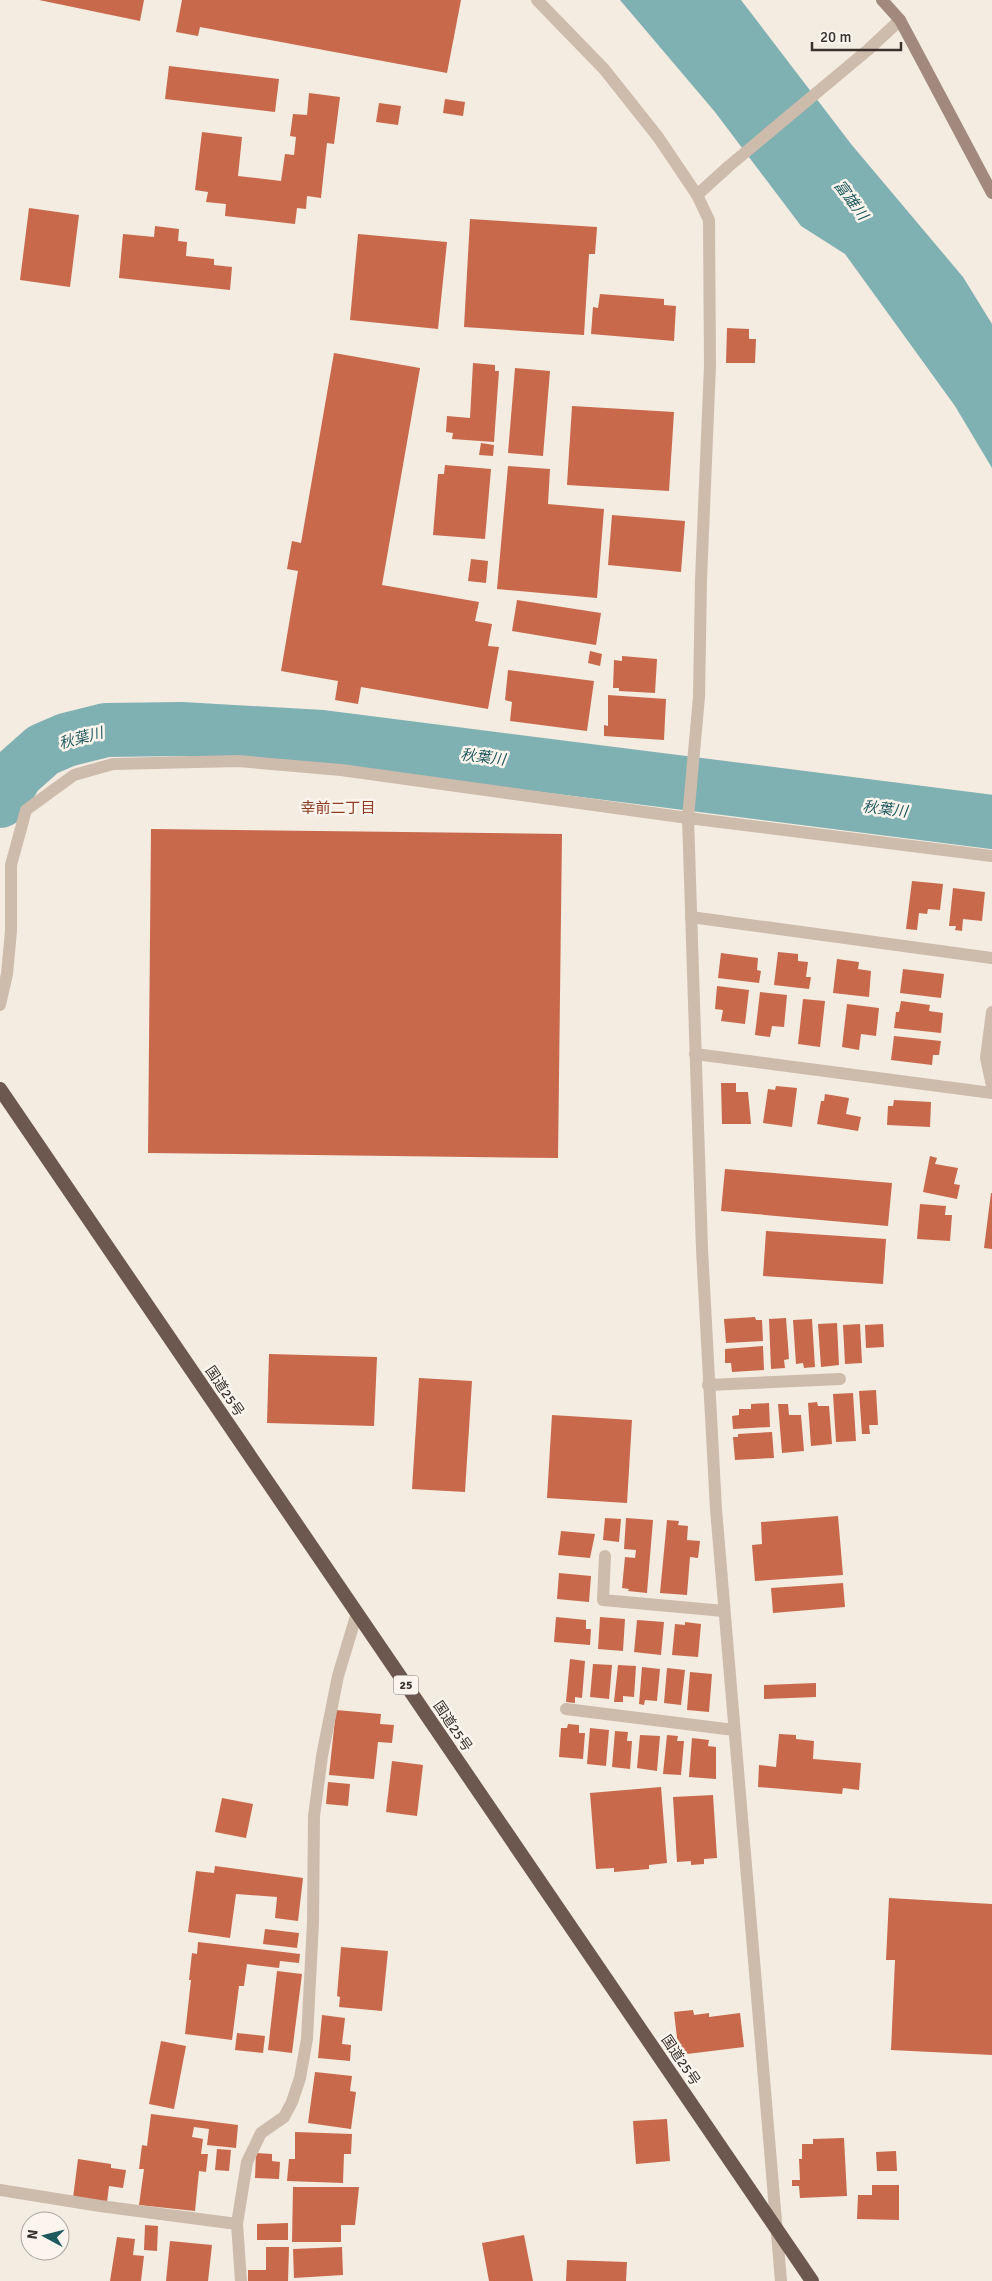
<svg xmlns="http://www.w3.org/2000/svg" width="992" height="2281" viewBox="0 0 992 2281" font-family="Signika,'Noto Sans JP',sans-serif">
<style>
.water{fill:#7fb0b2}
.lines{fill:none;stroke-linecap:round;stroke-linejoin:round}
.river{stroke:#7fb0b2;stroke-width:54}
.building{fill:#c8694b}
.minor{stroke:#cdbbac;stroke-width:12}
.tertiary{stroke:#cdbbac;stroke-width:12}
.secondary{stroke:#a18a7d;stroke-width:12}
.trunk{stroke:#6c584f;stroke-width:14}
.labels{text-anchor:middle;stroke-width:5;stroke-linejoin:round;paint-order:stroke}
.shield{fill:#fbf5ee;stroke:#756b66;stroke-width:1}
.shield-label{font-size:12px;font-weight:bold;fill:#3b302b}
.street-label{font-size:14px;fill:#3b302b;stroke:#fbf5ee}
.water-label{font-size:15px;font-style:italic;fill:#1f5a5e;stroke:#fbf5ee}
.neighbourhood-label{font-size:15px;fill:#8c3b22;stroke:#fbf5ee}
</style>
<rect width="100%" height="100%" fill="#f4ebe1"/>
<!-- water -->
<path class="water" d="M620,0H741L851,144L963,277L992,324V468L955,406L845,254L801,226L715,112Z"/>
<g class="lines">
<!-- river -->
<path class="river" d="M0,801L17,773L43,750L66,740L106,730L181,729L322,737L992,822"/>
</g>
<!-- building -->
<g class="building">
<path d="M39,0H144L140,21Z"/>
<path d="M182,0H461L447,73L200,27L198,36L176,32Z"/>
<path d="M169,66L279,79L275,112L165,99Z"/>
<path d="M309,93L340,97L334,144L327,143L321,198L307,196L306,209L297,208L295,224L225,216L226,204L206,202L208,192L195,190L202,132L242,137L238,176L281,181L285,154L294,155L296,137L290,136L293,114L307,115Z"/>
<path d="M445,99L465,102L463,116L443,113Z"/>
<path d="M379,103L401,106L398,125L376,122Z"/>
<path d="M29,208L79,215L70,287L20,280Z"/>
<path d="M470,219L597,227L595,254H589L584,335L464,327Z"/>
<path d="M155,226L179,229L178,241L187,242L186,256L214,259V265L232,267L230,290L119,278L123,234L154,237Z"/>
<path d="M358,234L447,242L438,329L350,320Z"/>
<path d="M600,294L664,299V305L676,306L674,341L591,334L593,307L598,308Z"/>
<path d="M727,328L749,329V339H756L755,363H726Z"/>
<path d="M334,353L420,368L382,585L479,602L475,621L492,624L488,646L499,647L488,709L361,687L358,704L335,700L338,681L281,671L298,571L287,569L292,541L301,543Z"/>
<path d="M473,363L495,365V371H499L494,442L452,439L453,433L446,432L447,416L470,418Z"/>
<path d="M515,368L550,371L543,456L508,453Z"/>
<path d="M572,406L674,412L669,491L567,485Z"/>
<path d="M481,443L494,445L493,456L479,455Z"/>
<path d="M445,465L491,469L485,539L433,535L438,474H444Z"/>
<path d="M508,466L550,469L548,504L604,509L597,598L497,589Z"/>
<path d="M612,515L685,521L681,572L608,565Z"/>
<path d="M471,559L488,561L486,583L468,581Z"/>
<path d="M517,600L601,613L596,645L512,631Z"/>
<path d="M590,651L602,654L600,666L588,663Z"/>
<path d="M622,656L657,659L655,693L619,691V688H613L614,660L622,661Z"/>
<path d="M508,670L594,681L587,731L510,721L512,702L505,700Z"/>
<path d="M608,695L666,699L664,740L604,736V725L608,726Z"/>
<path d="M151,829L562,834L558,1158L148,1153Z"/>
<path d="M912,881L943,884L940,910L928,909L927,914L919,913L917,930L906,929Z"/>
<path d="M953,888L985,892L982,921L963,919L962,931L955,930L956,926H949Z"/>
<path d="M778,952L798,954V961L808,962L806,977H811L809,989L774,985Z"/>
<path d="M721,953L758,958L757,970L761,971L759,983L718,978Z"/>
<path d="M837,959L859,962L858,969L871,971L869,997L833,993Z"/>
<path d="M903,969L944,974L941,998L900,993Z"/>
<path d="M717,986L749,990L745,1024L721,1021L723,1010L715,1009Z"/>
<path d="M760,992L787,995L784,1027L772,1026L770,1037L755,1035Z"/>
<path d="M803,999L825,1001L820,1047L798,1044Z"/>
<path d="M901,1001L930,1005L929,1011L943,1013L941,1033L894,1028L896,1012H899Z"/>
<path d="M847,1004L879,1008L876,1036L861,1034L859,1050L842,1047Z"/>
<path d="M894,1036L941,1041L939,1055H933L932,1065L891,1060Z"/>
<path d="M721,1083H736V1092H748L751,1124H722Z"/>
<path d="M776,1086L797,1088L792,1127L763,1123L768,1089L775,1090Z"/>
<path d="M825,1094L849,1098L846,1114L861,1117L858,1131L817,1124L821,1101H824Z"/>
<path d="M894,1100L931,1102L930,1127L887,1125L888,1106H893Z"/>
<path d="M930,1156L937,1158L935,1164L958,1168L954,1184L960,1185L957,1199L923,1192Z"/>
<path d="M725,1169L892,1183L888,1226L721,1211Z"/>
<path d="M991,1193H992V1249L984,1248Z"/>
<path d="M920,1204L946,1206L945,1215H952L950,1241L917,1239Z"/>
<path d="M766,1231L886,1239L883,1284L763,1276Z"/>
<path d="M755,1317L756,1320H762L763,1341L726,1343L724,1319Z"/>
<path d="M786,1318L789,1359L784,1360L785,1368L771,1369L769,1319Z"/>
<path d="M812,1319L815,1367L804,1368L803,1363L796,1364L793,1320Z"/>
<path d="M837,1323L839,1365L821,1367L818,1324Z"/>
<path d="M860,1324L862,1363L845,1364L843,1325Z"/>
<path d="M883,1324L884,1347L866,1348L865,1325Z"/>
<path d="M763,1346L764,1370L732,1372L731,1363H725V1349Z"/>
<path d="M269,1354L377,1357L374,1426L267,1423Z"/>
<path d="M419,1378L472,1381L465,1492L412,1489Z"/>
<path d="M876,1390L878,1425H869L870,1434H862L859,1391Z"/>
<path d="M853,1393L856,1441L836,1442L833,1394Z"/>
<path d="M817,1402L818,1406H829L832,1444L811,1446L808,1403Z"/>
<path d="M769,1403L770,1427L733,1429L732,1416L739,1415V1409H751V1404Z"/>
<path d="M778,1404H788L789,1415H801L804,1451L782,1453Z"/>
<path d="M552,1415L632,1420L627,1503L547,1498Z"/>
<path d="M772,1432L774,1458L735,1460L733,1437H738V1434Z"/>
<path d="M838,1516L843,1575L755,1581L752,1545L762,1544L761,1522Z"/>
<path d="M605,1518L621,1519L619,1542L603,1540Z"/>
<path d="M626,1518L653,1520L647,1593L628,1591L629,1589L622,1588L625,1557L635,1558L636,1550L624,1549Z"/>
<path d="M667,1520L679,1521L678,1525L688,1526L687,1540L700,1541L698,1558L690,1557L687,1595L660,1593Z"/>
<path d="M561,1531L595,1534L590,1558L558,1555Z"/>
<path d="M559,1573L591,1576L589,1602L557,1599Z"/>
<path d="M843,1583L845,1607L773,1613L771,1588Z"/>
<path d="M556,1617L586,1620V1629H591L590,1645L554,1642Z"/>
<path d="M600,1617L625,1619L623,1651L598,1649Z"/>
<path d="M637,1620L664,1622L661,1655L634,1652Z"/>
<path d="M685,1622L701,1624L698,1657L672,1655L675,1624L685,1625Z"/>
<path d="M570,1659L585,1661L582,1698L575,1697V1703L566,1702Z"/>
<path d="M593,1664L612,1665L609,1699L590,1697Z"/>
<path d="M618,1665L636,1666L634,1697L623,1696V1702H614Z"/>
<path d="M642,1667L660,1669L657,1701L645,1700L644,1705L639,1704Z"/>
<path d="M667,1668L685,1670L681,1705L664,1703Z"/>
<path d="M690,1672L712,1674L709,1712L687,1710Z"/>
<path d="M816,1683V1697L764,1699V1685Z"/>
<path d="M336,1710L381,1714L380,1724L394,1725L392,1743L378,1742L374,1779L329,1775Z"/>
<path d="M568,1724L579,1725V1733H585L583,1759L559,1757L561,1728H567Z"/>
<path d="M590,1728L609,1730L606,1766L587,1764Z"/>
<path d="M615,1731L628,1732L627,1741H632L630,1769L612,1767Z"/>
<path d="M779,1734L796,1735V1739L814,1741L813,1759L861,1763L859,1790L843,1788L842,1794L758,1787L759,1765L776,1767Z"/>
<path d="M640,1735L660,1736L657,1771L637,1768Z"/>
<path d="M667,1735L678,1736L677,1741H684L681,1775L663,1774Z"/>
<path d="M692,1738L709,1740L708,1746L716,1747V1779L689,1777Z"/>
<path d="M392,1761L423,1765L417,1816L386,1812Z"/>
<path d="M328,1782L350,1784L348,1806L326,1804Z"/>
<path d="M661,1787L667,1863L649,1865V1869L614,1872V1868L596,1869L590,1793Z"/>
<path d="M713,1795L717,1858L704,1859V1864L691,1865V1861L677,1862L673,1797Z"/>
<path d="M222,1798L253,1804L246,1838L215,1832Z"/>
<path d="M215,1866L303,1878L298,1921L275,1918L277,1897L236,1894L230,1938L188,1932L196,1871L214,1873Z"/>
<path d="M889,1898L992,1904V2055L891,2050L895,1960H886Z"/>
<path d="M265,1929L299,1933L297,1948L263,1944Z"/>
<path d="M198,1942L300,1954L299,1963L280,1961L279,1968L247,1964L244,1986H239L232,2040L185,2034L191,1980H189L192,1953L197,1954Z"/>
<path d="M341,1947L388,1951L382,2011L339,2007L340,1997L337,1996Z"/>
<path d="M277,1971L302,1974L292,2053L268,2050Z"/>
<path d="M693,2010L694,2015L709,2013V2017L740,2013L744,2047L679,2055L674,2012Z"/>
<path d="M322,2015L345,2018L342,2044L351,2045L350,2061L318,2058Z"/>
<path d="M237,2033L265,2036L263,2053L235,2050Z"/>
<path d="M161,2041L186,2046L174,2109L149,2104Z"/>
<path d="M315,2072L352,2076L350,2091L356,2092L351,2129L308,2123Z"/>
<path d="M151,2114L238,2125L236,2148L207,2145L209,2129L194,2127L192,2137L203,2139L201,2154H208L206,2172L199,2171L195,2211L139,2205L144,2169H139L142,2145L147,2146Z"/>
<path d="M667,2119L670,2161L636,2164L633,2121Z"/>
<path d="M295,2132L352,2134L351,2154H344L343,2183L287,2181L289,2159H295Z"/>
<path d="M844,2138L847,2196L800,2198L799,2186H792V2180H800L799,2159H802V2144H813V2139Z"/>
<path d="M217,2149L231,2150L229,2171L215,2170Z"/>
<path d="M896,2151L897,2171H877L876,2152Z"/>
<path d="M256,2153L272,2154V2161L280,2162L279,2179L255,2178Z"/>
<path d="M78,2159L111,2164V2168L126,2170L123,2188L109,2186L107,2203L73,2198Z"/>
<path d="M872,2185H899V2220L857,2219L858,2195H872Z"/>
<path d="M293,2187H359L355,2225H341V2242H292Z"/>
<path d="M288,2223V2240H257V2224Z"/>
<path d="M145,2225L158,2226L157,2251L144,2250Z"/>
<path d="M524,2235L533,2281H489L482,2243Z"/>
<path d="M117,2237L135,2239L133,2255L144,2256L141,2281H110Z"/>
<path d="M170,2241L212,2245L208,2281H166Z"/>
<path d="M266,2247H289L288,2281H248V2270H266Z"/>
<path d="M342,2247L343,2275L294,2278L293,2249Z"/>
<path d="M567,2260L627,2262L626,2281H566Z"/>
</g>
<g class="lines">
<!-- minor -->
<g class="minor">
<path d="M537,0L604,69L658,137L697,195L709,220L710,365L701,580L699,697L688,818L702,1249L716,1509L781,2281"/>
<path d="M697,195L729,166L869,49"/>
<path d="M691,917L992,958"/>
<path d="M0,1005L7,974L11,931V865L26,810L74,775L113,764L238,761L341,770L688,818L992,856"/>
<path d="M992,1012L986,1058L992,1086"/>
<path d="M695,1054L992,1093"/>
<path d="M708,1385L840,1379"/>
<path d="M605,1556L603,1600L724,1611"/>
<path d="M566,1709L734,1730"/>
<path d="M0,2190L100,2206L237,2224"/>
<path d="M241,2281L237,2224L247,2162L261,2133L284,2117L292,2102L300,2078L307,2039L313,1922L314,1816L322,1756L338,1676L357,1613"/>
</g>
<!-- tertiary -->
<path class="tertiary" d="M869,49L900,20"/>
<!-- secondary -->
<path class="secondary" d="M882,0L900,20L992,193"/>
<!-- trunk -->
<path class="trunk" d="M0,1089L812,2281"/>
</g>
<g class="labels">
<!-- shield labels -->
<rect class="shield" x="393.5" y="1675.5" width="25" height="19" rx="4"/>
<g class="shield-label">
<text x="406" y="1689">25</text>
</g>
<!-- street labels -->
<g class="street-label">
<text transform="translate(225 1391) rotate(56)" y="5">国道25号</text>
<text transform="translate(453 1726) rotate(56)" y="5">国道25号</text>
<text transform="translate(681 2060) rotate(56)" y="5">国道25号</text>
</g>
<!-- water labels -->
<g class="water-label">
<text transform="translate(851 200) rotate(53)" y="5">富雄川</text>
<text transform="translate(81 738) rotate(-15)" y="5">秋葉川</text>
<text transform="translate(483 757) rotate(7)" y="5">秋葉川</text>
<text transform="translate(885 809) rotate(7)" y="5">秋葉川</text>
</g>
<!-- neighbourhood labels -->
<g class="neighbourhood-label">
<text x="338" y="813">幸前二丁目</text>
</g>
</g>
<!-- north arrow -->
<g transform="translate(45 2236) rotate(277)"><circle r="24" fill="#fbf5ee" stroke="#aea6a0"/>
<path d="M0-4L9 19L0 12L-9 19Z" fill="#1f5a5e"/>
<text y="-8" font-size="14" font-weight="bold" text-anchor="middle" fill="#3b302b">N</text>
</g>
<!-- scale -->
<path d="M812 42v8h89v-8" fill="none" stroke="#3b302b" stroke-width="2.5"/>
<text x="820" y="42" font-size="15" fill="#3b302b" stroke="#fbf5ee" stroke-width="4" paint-order="stroke">20 m</text>
</svg>
